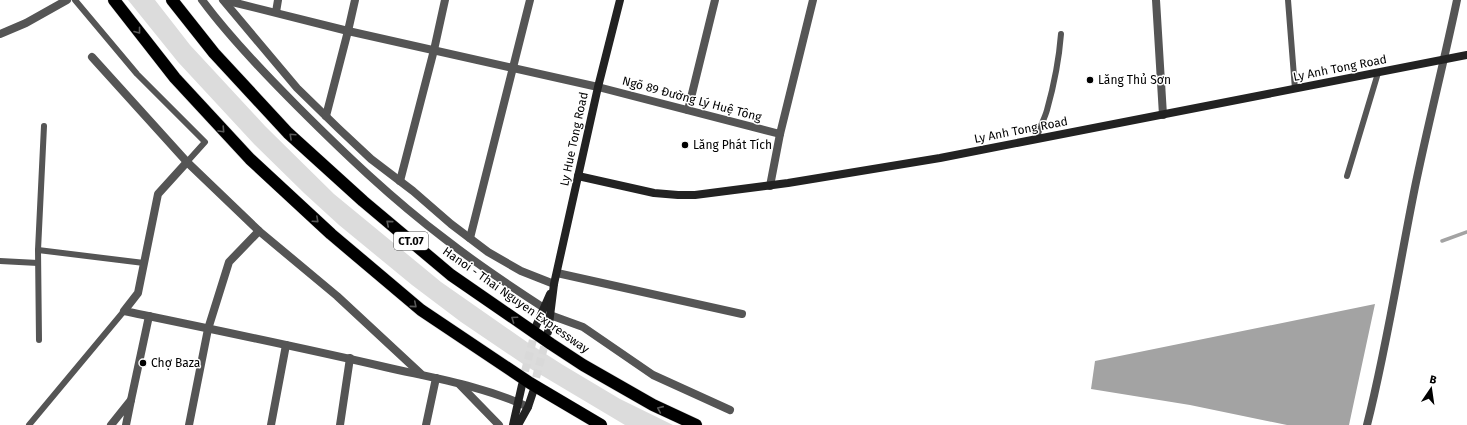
<svg xmlns="http://www.w3.org/2000/svg" width="1467" height="425" viewBox="0 0 1467 425" font-family="'Fira Sans',sans-serif">
<style>
.green{fill:#dcdcdc}
.water{fill:#a3a3a3}
.lines{fill:none;stroke-linecap:round;stroke-linejoin:round}
.stream{stroke:#a3a3a3;stroke-width:3.5}
.secondary-tunnel{stroke:#d9d9d9;stroke-width:8;stroke-dasharray:8 4;stroke-linecap:butt}
.highway-casing{stroke:#dbdbdb;stroke-width:13}
.lane{stroke:#555;stroke-width:6}
.street{stroke:#555;stroke-width:8}
.secondary{stroke:#222;stroke-width:8}
.highway{stroke:#000;stroke-width:12}
.oneway{stroke:#595959}
.poi-dot{fill:#000;stroke:#fff;stroke-width:1.5}
.labels{text-anchor:middle;stroke-width:3;stroke-linejoin:round;paint-order:stroke}
.shield{fill:#fff;stroke:#4c4c4c;stroke-width:1}
.shield-label{font-size:11px;font-weight:bold;fill:#000}
.street-label{font-size:12px;fill:#000;stroke:#fff}
.poi-label{font-size:12px;fill:#000;stroke:#fff;text-anchor:start}
</style>
<rect width="100%" height="100%" fill="#fff"/>
<!-- green -->
<path class="green" d="M128,0H155L190,45L265,126L334,194L441,282L527,342L563,365L620,399L673,425H625L526,366L461,322L412,285L339,225L304,193L254,144L178,62Z"/>
<!-- water -->
<path class="water" d="M1375,304L1349,425H1287L1190,405L1091,389L1095,361Z"/>
<g class="lines">
<!-- stream -->
<path class="stream" d="M1442,241L1467,232"/>
<!-- secondary-tunnel -->
<g class="secondary-tunnel">
<path d="M522,383L536,328"/>
<path d="M533,389L547,336"/>
</g>
<!-- highway casing -->
<g class="highway-casing">
<g id="highway">
<path d="M114,0L175,78L250,159L331,234L421,310L530,383L601,425"/>
<path d="M172,0L214,53L288,133L363,201L451,275L551,344L583,365L653,405L696,425"/>
</g>
</g>
<!-- lane -->
<g class="lane">
<path d="M75,0L137,74L205,142L187,162"/>
<path d="M1288,0L1295,89"/>
<path d="M1037,139C1038,129 1044,121 1047,110C1054,85 1059,60 1061,34"/>
<path d="M1347,176L1378,73"/>
<path d="M38,250L144,263"/>
<path d="M0,261L38,263"/>
<path d="M39,340L38,250L44,126"/>
<path d="M29,425L124,311"/>
</g>
<!-- street -->
<g class="street">
<path d="M202,0C230,38 264,73 297,106C344,153 392,199 445,239C477,264 510,286 544,308"/>
<path d="M223,0L297,88L338,128L371,159L413,191L451,224L488,252L521,271L554,284"/>
<path d="M224,0L348,31L598,87L780,134"/>
<path d="M1156,0L1163,115"/>
<path d="M276,12L278,0"/>
<path d="M0,34L26,23L67,0"/>
<path d="M92,57L187,162L259,231L337,296L421,374"/>
<path d="M688,110L715,0"/>
<path d="M326,116L348,31L355,0"/>
<path d="M187,162L158,194L138,293L124,311C211,329 299,347 385,367C433,378 484,386 528,407"/>
<path d="M400,181L434,50L445,0"/>
<path d="M770,186L780,134L813,0"/>
<path d="M470,238L530,0"/>
<path d="M557,273L742,314"/>
<path d="M550,315L583,327L653,375L730,410"/>
<path d="M460,385L499,425"/>
<path d="M131,400L149,316"/>
<path d="M111,425L131,400L126,425"/>
<path d="M189,425L208,329L229,262L259,231"/>
<path d="M271,425L286,345"/>
<path d="M340,425L350,358"/>
<path d="M426,425L436,378"/>
<path d="M1367,425C1387,346 1399,266 1415,187C1428,124 1444,62 1457,0"/>
</g>
<!-- secondary -->
<g class="secondary">
<path d="M578,176L654,193L678,195H695L788,183L940,158L1467,55"/>
<path d="M536,326L550,294"/>
<path d="M548,332L554,284L598,87L620,0"/>
<path d="M513,425L522,385"/>
<path d="M518,425L528,407L533,392"/>
</g>
<!-- highway -->
<use href="#highway" class="highway"/>
</g>
<!-- one-way arrows -->
<defs><path id="oneway-chevron" d="M-2-3.5L2.5 0L-2 3.5" fill="none" stroke-width="1.6" stroke-linecap="round" stroke-linejoin="round"/></defs>
<g class="oneway">
<use href="#oneway-chevron" transform="translate(138 31) rotate(52)"/>
<use href="#oneway-chevron" transform="translate(222 130) rotate(47)"/>
<use href="#oneway-chevron" transform="translate(292 136) rotate(-137)"/>
<use href="#oneway-chevron" transform="translate(316 220) rotate(42)"/>
<use href="#oneway-chevron" transform="translate(389 223) rotate(-140)"/>
<use href="#oneway-chevron" transform="translate(414 305) rotate(40)"/>
<use href="#oneway-chevron" transform="translate(514 319) rotate(-145)"/>
<use href="#oneway-chevron" transform="translate(660 409) rotate(-156)"/>
</g>
<!-- markers -->
<g class="poi-dot">
<circle cx="1090" cy="80" r="4"/>
<circle cx="685" cy="145" r="4"/>
<circle cx="143" cy="363" r="4"/>
</g>
<g class="labels">
<!-- shield labels -->
<rect class="shield" x="394" y="232" width="34" height="18" rx="3"/>
<g class="shield-label">
<text x="411" y="245">CT.07</text>
</g>
<!-- street labels -->
<g class="street-label">
<text transform="translate(1340 68) rotate(-11)" y="4">Ly Anh Tong Road</text>
<text transform="translate(692 99) rotate(15)" y="4">Ngõ 89 Đường Lý Huệ Tông</text>
<text transform="translate(1021 130) rotate(-11)" y="4">Ly Anh Tong Road</text>
<text transform="translate(574 139) rotate(-78)" y="4">Ly Hue Tong Road</text>
<text transform="translate(516 300) rotate(35)" y="4">Hanoi - Thai Nguyen Expressway</text>
</g>
<!-- poi labels -->
<g class="poi-label">
<text x="1098" y="84">Lăng Thủ Sơn</text>
<text x="693" y="149">Lăng Phát Tích</text>
<text x="151" y="367">Chợ Baza</text>
</g>
</g>
<!-- north arrow -->
<g transform="translate(1431 389) rotate(13)" stroke="#ffffff" stroke-width="3" paint-order="stroke">
<path d="M0-3L7 15L0 10L-7 15Z" fill="#000000"/>
<text y="-6" font-size="11" font-weight="bold" text-anchor="middle" fill="#000000">B</text>
</g>
</svg>
